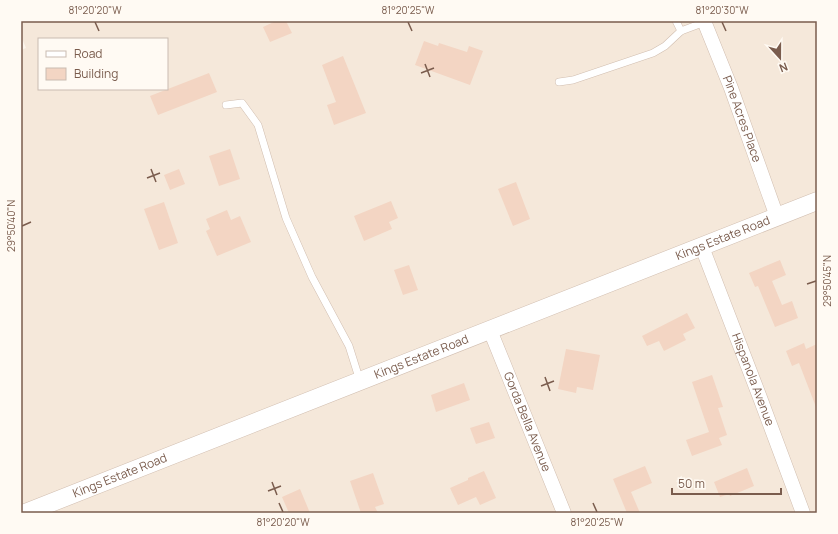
<svg xmlns="http://www.w3.org/2000/svg" width="838" height="534" viewBox="0 0 838 534" font-family="Manrope,sans-serif">
<style>
.residential{fill:#f5e8da;fill-rule:evenodd}
.building{fill:#f3d5c3}
.lines{fill:none;stroke-linecap:round;stroke-linejoin:round}
.service-casing{stroke:#d1beb0;stroke-width:8}
.minor-casing{stroke:#d1beb0;stroke-width:15}
.tertiary-casing{stroke:#d1beb0;stroke-width:19}
.service{stroke:#fff;stroke-width:7}
.minor{stroke:#fff;stroke-width:14}
.tertiary{stroke:#fff;stroke-width:18}
.ticks{fill:none;stroke:#7a5c4d;stroke-width:1.5}
.labels{text-anchor:middle;stroke-width:3.5;stroke-linejoin:round;paint-order:stroke}
.street-label{font-size:12px;fill:#7a5c4d;stroke:#fffaf3}
.neatline{fill:none;stroke:#7a5c4d;stroke-width:1.5}
.ticks-label{font-size:10px;text-anchor:middle;fill:#7a5c4d}
</style>
<rect width="100%" height="100%" fill="#fdf6ec"/>
<!-- residential -->
<g class="residential">
<path d="M21,21H817V192L21,506V50L26,48L21,36ZM39,39H167V89H39Z"/>
<path d="M817,210V513H48Z"/>
</g>
<!-- building -->
<g class="building">
<path d="M276,21H286L292,33L270,42L263,27Z"/>
<path d="M424,41L438,46L439,43L467,52L469,46L483,51L470,85L415,65Z"/>
<path d="M343,56L366,113L334,125L327,105L336,102L322,65Z"/>
<path d="M209,73L217,92L158,115L150,96Z"/>
<path d="M230,149L240,179L219,186L209,156Z"/>
<path d="M179,169L185,184L170,190L164,175Z"/>
<path d="M516,182L530,219L513,226L498,189Z"/>
<path d="M391,201L398,218L389,222L392,229L364,241L354,216Z"/>
<path d="M164,202L178,243L159,250L144,209Z"/>
<path d="M227,210L231,220L240,216L251,242L217,256L206,231L210,229L206,219Z"/>
<path d="M780,260L786,275L772,281L782,305L792,301L798,318L775,327L758,286L755,287L749,273Z"/>
<path d="M409,265L418,290L403,295L394,270Z"/>
<path d="M687,313L695,328L683,334L686,340L664,351L659,341L647,346L642,336Z"/>
<path d="M804,343L806,349L817,344V407H816L799,363L792,366L786,351Z"/>
<path d="M566,349L600,355L593,390L577,387L576,393L558,389Z"/>
<path d="M712,375L723,407L718,408L727,435L719,438L722,445L692,456L686,440L709,432L692,382Z"/>
<path d="M464,383L470,400L436,412L431,395Z"/>
<path d="M489,422L495,438L476,444L470,428Z"/>
<path d="M645,466L652,483L631,492L640,513H627L613,479Z"/>
<path d="M747,468L754,486L730,496L729,494L720,497L714,482Z"/>
<path d="M484,471L496,498L480,505L476,497L458,505L450,488L468,480V478Z"/>
<path d="M373,473L384,504L375,507L378,513H361L350,481Z"/>
<path d="M300,489L310,513H289L282,497Z"/>
</g>
<g class="lines">
<!-- service casing -->
<g class="service-casing">
<g id="service">
<path d="M676,21L681,31"/>
<path d="M559,82L573,80L653,53L665,46L681,31L705,22"/>
<path d="M226,105L242,103L258,125L286,218L312,277L349,346L360,381"/>
</g>
</g>
<!-- minor casing -->
<g class="minor-casing">
<g id="minor">
<path id="s1" d="M704,21L731,88L777,217"/>
<path id="s2" d="M702,247L759,395L803,513"/>
<path id="s3" d="M490,330L564,513"/>
</g>
</g>
<!-- tertiary casing -->
<g class="tertiary-casing">
<g id="tertiary">
<path id="s4" d="M25,513L817,201"/>
</g>
</g>
<!-- service -->
<use href="#service" class="service"/>
<!-- minor -->
<use href="#minor" class="minor"/>
<!-- tertiary -->
<use href="#tertiary" class="tertiary"/>
</g>
<!-- ticks -->
<path class="ticks" d="M95,22L99,31M408,22L412,31M722,22L726,31M425,64L430,77M421,73L434,68M151,169L156,182M147,178L160,173M22,226L31,222M807,284L816,281M545,377L550,391M541,386L554,381M272,482L277,495M268,491L281,486M279,503L283,512M593,503L597,512"/>
<g class="labels">
<!-- street labels -->
<g class="street-label">
<text dy="4" stroke="none"><textPath href="#s1" startOffset="105">Pine Acres Place</textPath></text>
<text dy="4" stroke="none"><textPath href="#s4" startOffset="750">Kings Estate Road</textPath></text>
<text dy="4" stroke="none"><textPath href="#s4" startOffset="426">Kings Estate Road</textPath></text>
<text dy="4" stroke="none"><textPath href="#s2" startOffset="142">Hispanola Avenue</textPath></text>
<text dy="4" stroke="none"><textPath href="#s3" startOffset="99">Gorda Bella Avenue</textPath></text>
<text dy="4" stroke="none"><textPath href="#s4" startOffset="102">Kings Estate Road</textPath></text>
</g>
</g>
<!-- border -->
<rect width="838" height="534" fill="none" stroke="#fffaf3" stroke-width="44"/>
<!-- legend -->
<rect x="38" y="38" width="130" height="52" fill="#fffaf3" stroke="#cabbb1"/>
<rect x="46" y="51" width="20" height="6" fill="#ffffff" stroke="#cabbb1"/>
<text x="74" y="58" font-size="12" fill="#7a5c4d">Road</text>
<rect x="46" y="68" width="20" height="12" fill="#f3d5c3" stroke="#cabbb1"/>
<text x="74" y="78" font-size="12" fill="#7a5c4d">Building</text>
<!-- north arrow -->
<g transform="translate(780 58) rotate(159)" stroke="#fffaf3" stroke-width="3" paint-order="stroke">
<path d="M0-3L7 15L0 10L-7 15Z" fill="#7a5c4d"/>
<text y="-6" font-size="11" font-weight="bold" text-anchor="middle" fill="#7a5c4d">N</text>
</g>
<!-- scale -->
<path d="M672 488v6h109v-6" fill="none" stroke="#7a5c4d" stroke-width="2"/>
<text x="678" y="488" font-size="12" fill="#7a5c4d" stroke="#fffaf3" stroke-width="3" paint-order="stroke">50 m</text>
<rect x="22" y="22" width="794" height="490" class="neatline"/>
<g class="ticks-label">
<text x="95" y="14">81°20'20"W</text>
<text x="408" y="14">81°20'25"W</text>
<text x="722" y="14">81°20'30"W</text>
<text transform="translate(11 226) rotate(-90)" y="4">29°50'40"N</text>
<text transform="translate(827 281) rotate(-90)" y="4">29°50'45"N</text>
<text x="283" y="526">81°20'20"W</text>
<text x="597" y="526">81°20'25"W</text>
</g>
</svg>
